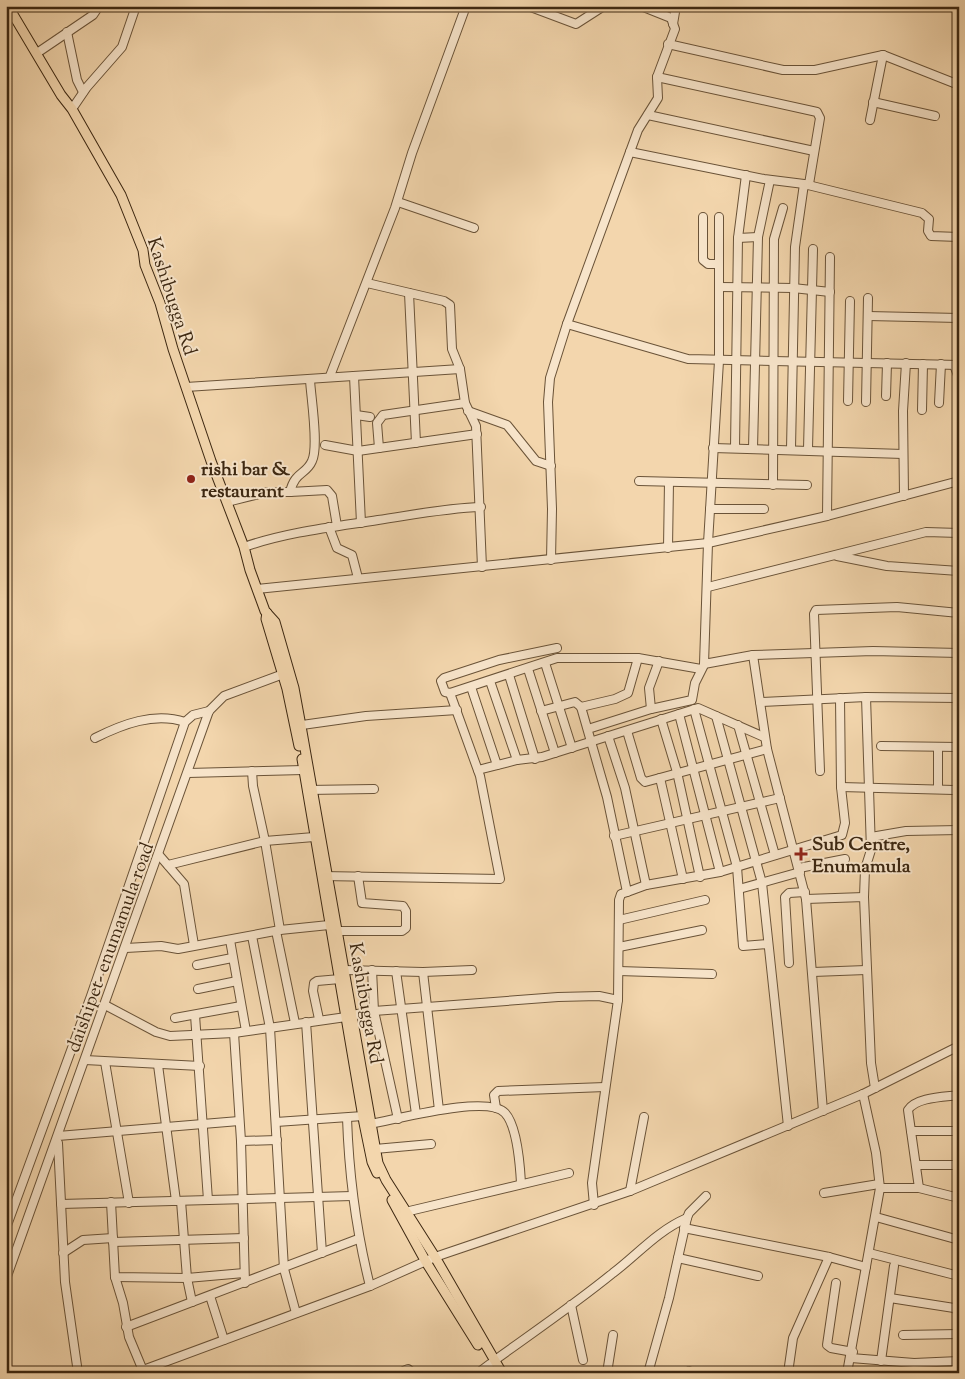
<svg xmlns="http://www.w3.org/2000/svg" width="965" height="1379" viewBox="0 0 965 1379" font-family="'Sorts Mill Goudy',serif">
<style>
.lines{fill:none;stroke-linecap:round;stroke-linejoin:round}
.minor-casing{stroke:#6a5338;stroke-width:10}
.major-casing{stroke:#3c2711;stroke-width:11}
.minor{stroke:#f7e4ca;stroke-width:8}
.major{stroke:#f3d6ad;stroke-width:9}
.poi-dot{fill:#8f2418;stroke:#f7e4ca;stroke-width:2}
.labels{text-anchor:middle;stroke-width:4;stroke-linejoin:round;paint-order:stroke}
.street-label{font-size:19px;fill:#3c2711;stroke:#f7e4ca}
.poi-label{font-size:19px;font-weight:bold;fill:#3c2711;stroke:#f7e4ca;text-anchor:start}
</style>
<rect width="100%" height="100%" fill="#f3d6ad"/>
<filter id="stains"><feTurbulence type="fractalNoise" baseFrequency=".004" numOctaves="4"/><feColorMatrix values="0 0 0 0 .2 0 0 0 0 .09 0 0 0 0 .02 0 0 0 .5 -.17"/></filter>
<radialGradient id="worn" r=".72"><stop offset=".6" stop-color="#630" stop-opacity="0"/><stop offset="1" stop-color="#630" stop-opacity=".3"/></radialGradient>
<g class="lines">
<!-- minor casing -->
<g class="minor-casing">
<g id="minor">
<path d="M528,6L576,24L604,6"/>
<path d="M673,24L676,6"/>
<path d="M67,32L77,80L83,92"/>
<path d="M668,44L783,70H815L883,55L959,85"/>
<path d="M37,53L93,15L99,6"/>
<path d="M657,77L817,112L820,118L809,184"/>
<path d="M873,102L935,116"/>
<path d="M72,109L87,87L122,47L136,6"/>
<path d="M648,115L814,151"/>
<path d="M870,120L883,55"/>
<path d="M630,152L764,179L804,184"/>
<path d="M398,202L474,228"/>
<path d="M703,217V260L708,264H719"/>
<path d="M719,217V361L708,543L704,664L753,655L767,749L806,899L823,1111"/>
<path d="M738,238L758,237"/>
<path d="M367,283L444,301L450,305L452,349L460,369L465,403L476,426L482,567"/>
<path d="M720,287L793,288L830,292"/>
<path d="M409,293L416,443"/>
<path d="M868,316L959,318"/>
<path d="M567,324L688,359L959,365"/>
<path d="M954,365L959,378"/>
<path d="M330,376L395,208L412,153L466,6"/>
<path d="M354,376L361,523"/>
<path d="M186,387L460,369"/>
<path d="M886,396L887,363"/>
<path d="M848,401L850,301"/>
<path d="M866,402L868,298"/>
<path d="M939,403L941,364"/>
<path d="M922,410L923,364"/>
<path d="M468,411L507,425L536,461L551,466"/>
<path d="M356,415L370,417"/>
<path d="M325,445L358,451L477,434"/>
<path d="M379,448L377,423L383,415L465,403"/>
<path d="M713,448L903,454"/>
<path d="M735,448L738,238L746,175"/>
<path d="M753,449L758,237L770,180"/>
<path d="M791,449L795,247L804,184L922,213L929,219L928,231L931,236L959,237"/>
<path d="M808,449L813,249"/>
<path d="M639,481L807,485"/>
<path d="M773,485L774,239L783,208"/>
<path d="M290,492L327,490L332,496L337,526"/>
<path d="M904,496L903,411L906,363"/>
<path d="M227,502L267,492H290C295,471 306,475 312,461C319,447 311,397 310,380"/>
<path d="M710,509H764"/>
<path d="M827,516L830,257"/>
<path d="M329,527L337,548L352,555L358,578"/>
<path d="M244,547C287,532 333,527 378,520C412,515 446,508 481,507"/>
<path d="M668,548L669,482"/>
<path d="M837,556L887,566L959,571"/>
<path d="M551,560L552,509L548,402L550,378L567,324L638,130L658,98L657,77L675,29L671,18L641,6"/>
<path d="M708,587L926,532L959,533"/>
<path d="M257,589L708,543L827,516L959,481"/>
<path d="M753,655L873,651L959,653"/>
<path d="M545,663L572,748"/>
<path d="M528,669L555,753"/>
<path d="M509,675L535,759"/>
<path d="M490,681L517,760"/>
<path d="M471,687L497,765"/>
<path d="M450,693L445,692L441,681L444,678L499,660L557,648"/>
<path d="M760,702L866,697L959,698"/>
<path d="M581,707L615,699L628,693L638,658"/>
<path d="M651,709L649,688L659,661"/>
<path d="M694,709L737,867L743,946L768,944"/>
<path d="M541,711L575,702L581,707L607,797L627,892L646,885L720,872L842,835L845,823L841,787L840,698"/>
<path d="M679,714L720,872"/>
<path d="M716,716L762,883L788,1126"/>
<path d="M661,719L677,772L700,877"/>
<path d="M738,725L775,855"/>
<path d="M295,726L366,716L457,710"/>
<path d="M588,729L651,709L692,700L695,683L704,665"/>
<path d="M627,731L641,778L645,782L767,749"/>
<path d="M608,736L625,788L646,885"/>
<path d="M95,738C123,724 154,712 185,722"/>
<path d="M881,746L959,747"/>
<path d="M478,770L517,760L542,757L698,708L764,737"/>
<path d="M252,771L253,786L265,841L314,837"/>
<path d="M820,771L814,614L816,610L897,607L959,613"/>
<path d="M188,773L303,770"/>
<path d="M660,778L683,879"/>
<path d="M841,787L954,790L959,793"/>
<path d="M938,789V747"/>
<path d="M307,790L374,789"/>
<path d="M614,836L780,798"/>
<path d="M871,837L906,831L959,830"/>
<path d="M159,855L184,884L194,945"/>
<path d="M168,865L265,841L280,930"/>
<path d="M799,868L845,859"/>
<path d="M322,876L500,879L480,776L450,693L557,658H638L701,669"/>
<path d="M739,889L800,872"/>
<path d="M864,897L865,869L871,850L866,697"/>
<path d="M806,899L864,897L871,1063L875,1088"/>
<path d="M619,920L705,900"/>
<path d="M276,931L295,1023"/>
<path d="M337,931H402L406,928V911L403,906L362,903L358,876"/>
<path d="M252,936L270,1028L284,1269L296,1313"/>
<path d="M230,940L246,1031"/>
<path d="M619,947L702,930"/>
<path d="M126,948L161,946L178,949L280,930L329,925"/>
<path d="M789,963L785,897L789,893L805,892"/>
<path d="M197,965L232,958"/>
<path d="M345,970L423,972L472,970"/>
<path d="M372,970L374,1011L398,1119"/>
<path d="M396,971L416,1114"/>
<path d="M619,971L712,974"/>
<path d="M423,972L439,1110"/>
<path d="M813,972L866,970"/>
<path d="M198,989L237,981"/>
<path d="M105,1005L156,1032L170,1036L234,1033L346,1017"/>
<path d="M195,1015L208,1200"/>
<path d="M352,1015L374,1011L558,997L599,996L618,1000"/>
<path d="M175,1018L241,1006"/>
<path d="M319,1019L313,991L314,983L317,981L340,979"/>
<path d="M306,1022L322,1253"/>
<path d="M234,1033L241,1141L245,1283"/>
<path d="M85,1060L200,1066"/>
<path d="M105,1062L129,1203"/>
<path d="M158,1065L176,1201"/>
<path d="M496,1108L494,1095L498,1091L605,1087"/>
<path d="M347,1118C349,1176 356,1230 370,1286"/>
<path d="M276,1122L363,1116"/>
<path d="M370,1124C395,1120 488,1094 505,1113C517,1126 520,1165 521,1183"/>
<path d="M911,1131H959"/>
<path d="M58,1136L239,1121"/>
<path d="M241,1141L277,1140"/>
<path d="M58,1143L65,1282L78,1373"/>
<path d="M375,1149L431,1144"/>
<path d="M916,1165H959"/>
<path d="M880,1188H919L959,1198"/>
<path d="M919,1188L908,1110C916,1097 944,1097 959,1095"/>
<path d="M630,1191L644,1117"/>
<path d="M824,1193L879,1184"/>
<path d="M181,1201L187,1278L192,1302"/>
<path d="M111,1202L115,1277L187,1278L244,1273"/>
<path d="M61,1204L352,1196"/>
<path d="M594,1205L592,1183L618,1000L619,900L621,894L627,892"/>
<path d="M401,1213L569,1173"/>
<path d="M876,1217L959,1240"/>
<path d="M6,1228L91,996L185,722L193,715L209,711"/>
<path d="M684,1228L829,1257L866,1267"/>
<path d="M113,1242L244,1238"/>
<path d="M63,1253L83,1240L113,1238"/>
<path d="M869,1253L959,1276"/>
<path d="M678,1258L758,1276"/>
<path d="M115,1277L123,1303L129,1337L144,1373"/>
<path d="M6,1279L209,711L224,696L286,673"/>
<path d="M836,1283L827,1345L831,1348L853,1352"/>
<path d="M210,1296L224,1340"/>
<path d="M890,1298L954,1308L959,1312"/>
<path d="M571,1305L583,1360"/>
<path d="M126,1327L358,1239"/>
<path d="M903,1335L959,1334"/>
<path d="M851,1358L914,1363L959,1361"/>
<path d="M495,1360C534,1332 575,1304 613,1273C638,1254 657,1231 687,1218"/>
<path d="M881,1361L894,1266"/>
<path d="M727,1372L729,1373"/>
<path d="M135,1373L370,1286L435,1257L630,1191L863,1094L959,1046"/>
<path d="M399,1373L408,1369L413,1373"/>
<path d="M478,1373L490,1364"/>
<path d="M607,1373L613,1335"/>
<path d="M648,1373L669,1298L687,1218L689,1213L706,1196"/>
<path d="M688,1373L689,1371"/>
<path d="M788,1373L793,1338L829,1257"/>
<path d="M847,1373L880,1188L876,1153L863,1094"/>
</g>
</g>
<!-- major casing -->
<g class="major-casing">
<g id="major">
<path d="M8,6L61,95L72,109L121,195L143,250L145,265L160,303L173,349L211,461L244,547L250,570L265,611L275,622L294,688L301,726L378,1163L386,1180L435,1257L502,1373"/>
<path d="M267,613L266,619L287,689L299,746"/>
<path d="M302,759L364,1123L372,1162L377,1173"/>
<path d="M392,1200L426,1262L478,1345"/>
</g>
</g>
<!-- minor -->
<use href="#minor" class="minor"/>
<!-- major -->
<use href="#major" class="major"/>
</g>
<!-- markers -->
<g class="poi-dot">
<circle cx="191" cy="479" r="5"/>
<path d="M798.5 846.5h5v5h5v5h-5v5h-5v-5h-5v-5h5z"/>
</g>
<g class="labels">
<!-- street labels -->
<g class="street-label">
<text transform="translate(173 296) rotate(72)" y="7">Kashibugga Rd</text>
<text transform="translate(109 947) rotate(-70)" y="7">daishipet- enumamula road</text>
<text transform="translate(367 1003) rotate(80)" y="7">Kashibugga Rd</text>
</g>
<!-- poi labels -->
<g class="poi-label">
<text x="201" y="475">rishi bar &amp;<tspan x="201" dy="22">restaurant</tspan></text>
<text x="812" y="850">Sub Centre,<tspan x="812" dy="22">Enumamula</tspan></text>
</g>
</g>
<!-- margin -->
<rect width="965" height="1379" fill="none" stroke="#f3d6ad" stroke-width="25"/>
<rect x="8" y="8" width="950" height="1364" fill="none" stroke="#3c2711" stroke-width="2.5"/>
<rect x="12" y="12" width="940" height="1354" fill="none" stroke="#3c2711"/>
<rect width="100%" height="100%" filter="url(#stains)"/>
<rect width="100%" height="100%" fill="url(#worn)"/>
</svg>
